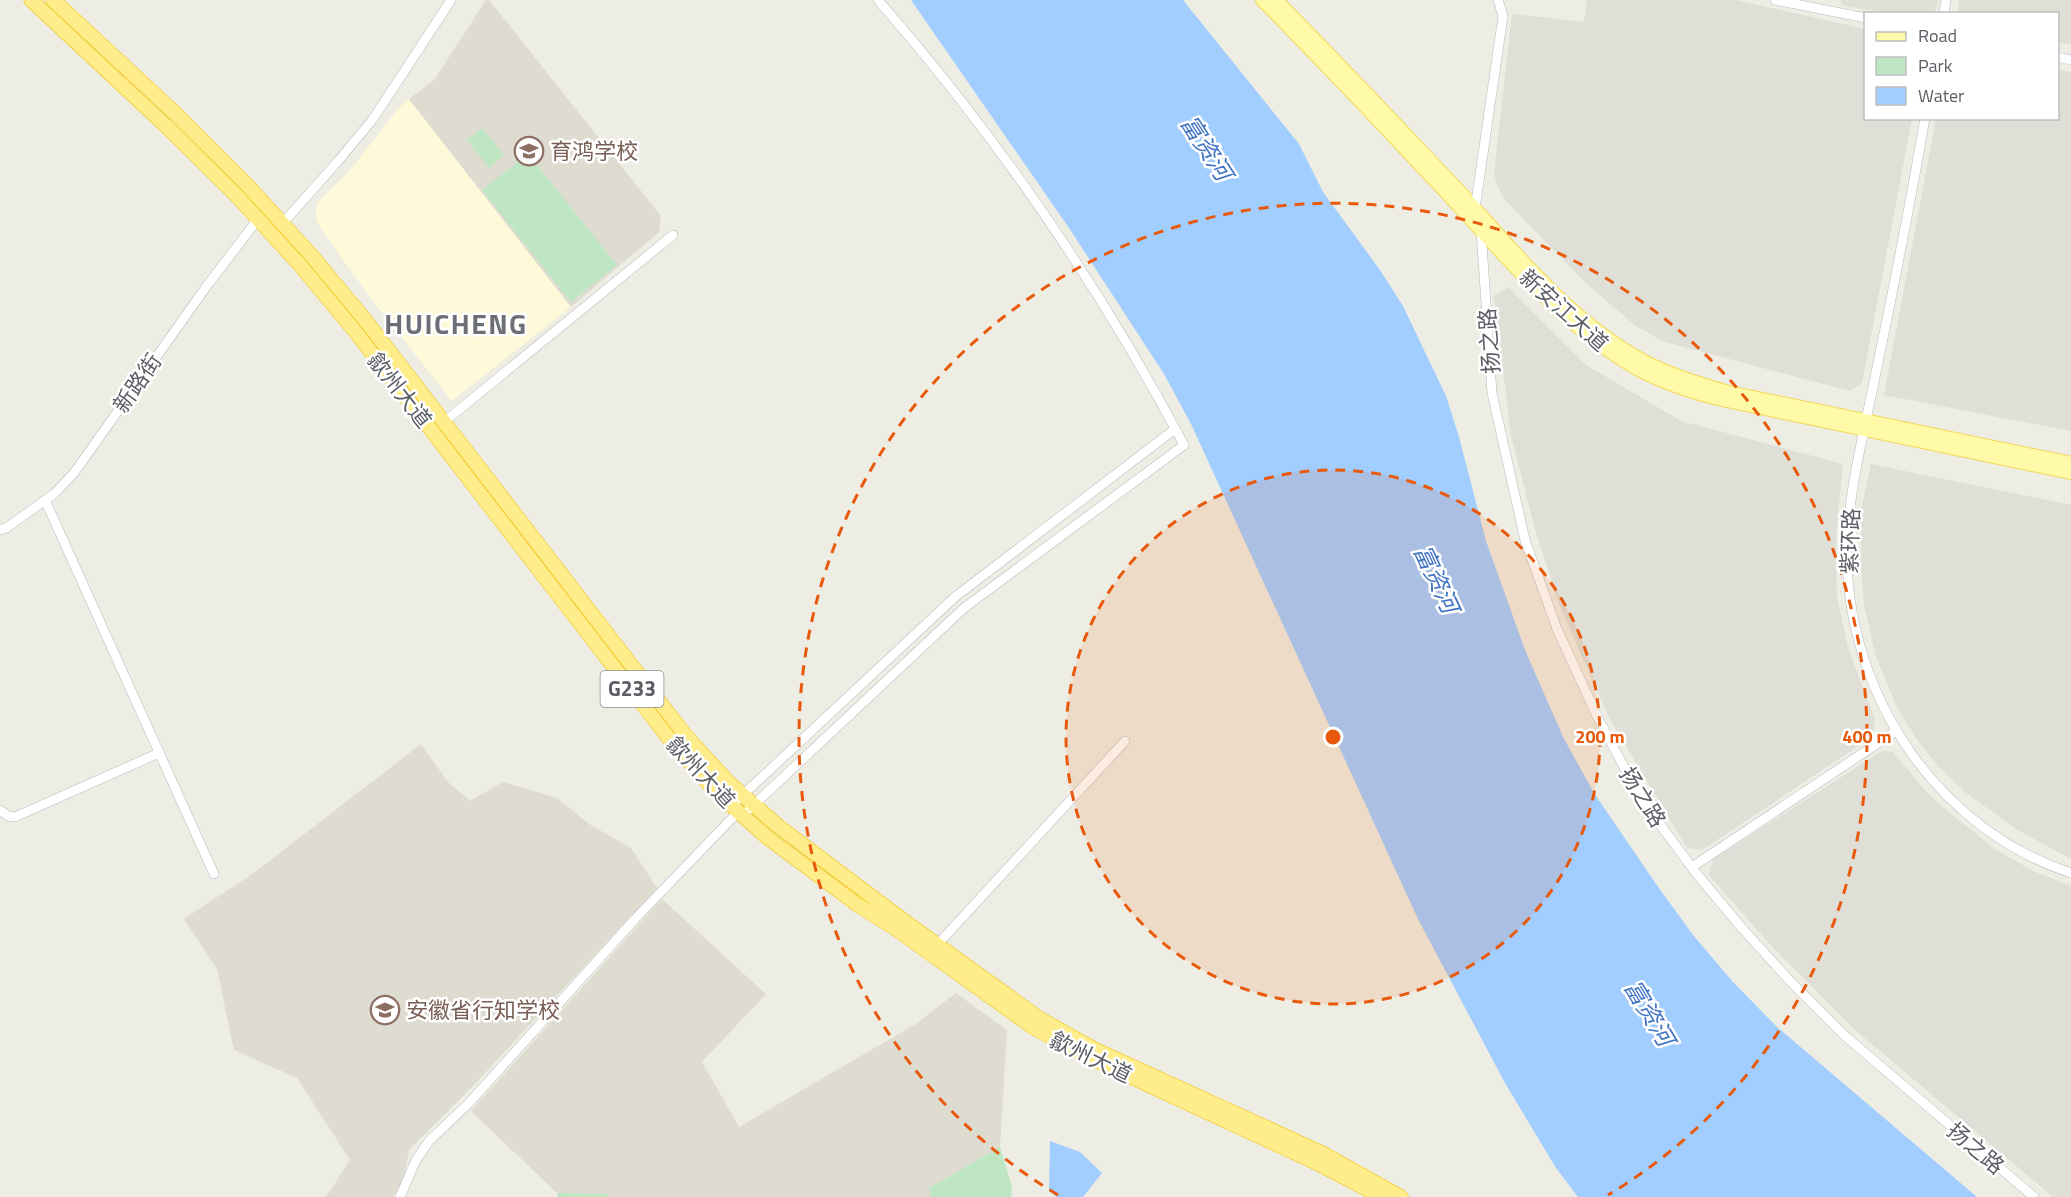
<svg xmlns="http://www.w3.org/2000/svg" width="2071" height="1197" viewBox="0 0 2071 1197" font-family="'Titillium Web','Noto Sans SC',sans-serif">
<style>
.commercial{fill:#fef9d8}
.industrial{fill:#dfded7}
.education{fill:#dedcd1}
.green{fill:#bfe6c3}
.water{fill:#a2cdff}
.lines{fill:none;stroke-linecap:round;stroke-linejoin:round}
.minor-casing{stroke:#b8babf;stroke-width:10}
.major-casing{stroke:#f3d857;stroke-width:14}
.highway-casing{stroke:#f1bf00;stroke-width:15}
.minor{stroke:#fff;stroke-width:9}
.major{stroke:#fffaa7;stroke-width:12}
.highway{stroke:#feed8a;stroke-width:14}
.ring{fill:none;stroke:#e8590c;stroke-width:3;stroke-dasharray:10 8}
.labels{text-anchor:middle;stroke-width:5;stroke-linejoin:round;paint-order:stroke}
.shield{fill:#fff;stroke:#8c8e92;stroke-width:1.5}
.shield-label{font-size:21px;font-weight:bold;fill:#5b5e64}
.education-label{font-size:22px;fill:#785e54;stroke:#fff;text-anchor:start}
.street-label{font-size:22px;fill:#5b5e64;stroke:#fff}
.water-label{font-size:24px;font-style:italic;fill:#4274c4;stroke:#fff}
.district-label{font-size:28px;font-weight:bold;letter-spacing:1.5px;fill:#6c7076;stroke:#fff}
.centre{fill:#e8590c;stroke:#fff;stroke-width:3}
.ring-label{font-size:18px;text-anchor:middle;font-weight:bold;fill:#e8590c;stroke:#fff;stroke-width:5;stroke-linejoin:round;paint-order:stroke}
</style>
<rect width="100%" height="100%" fill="#eeede3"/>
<!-- commercial -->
<path class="commercial" d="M409,99L571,307L452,401L369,296L319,226L316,218L317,203L348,173L397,110Z"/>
<!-- industrial -->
<g class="industrial">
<path d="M1587,0H1736L1865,29L1866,118L1912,119L1862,383L1850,391L1665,342L1636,326L1587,284L1505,200L1497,185L1494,173L1512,14L1584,22Z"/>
<path d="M1841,0H1938L1935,14L1885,13L1841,5Z"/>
<path d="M1959,0H2071V45L2058,42V14L1958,13Z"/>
<path d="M2058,70L2071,72V431L1884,395L1936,119L2058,118Z"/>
<path d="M1508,287L1586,365L1681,421L1843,464L1836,535L1837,597L1848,648L1875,719L1874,732L1869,739L1702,850L1687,848L1609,718L1559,604L1535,529L1511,436L1494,296Z"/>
<path d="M1871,464L2071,505V859L2016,829L1965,792L1937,765L1915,737L1897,707L1876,657L1864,604L1861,568V510Z"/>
<path d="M1882,751L1893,752L1923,788L1939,804L1992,847L2033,871L2071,886V1197H2053L1854,1029L1767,941L1709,875L1713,859Z"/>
</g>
<!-- education -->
<g class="education">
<path d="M486,0H489L661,216L659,232L571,307L409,99L434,80Z"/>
<path d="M421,744L448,782L470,801L503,782L557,798L589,824L631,848L657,888L471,1088L409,1150L403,1182L393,1197H326L350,1160L297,1078L234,1050L217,969L184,919L255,872Z"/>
<path d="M662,899L766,994L702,1062L739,1127L914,1025L956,993L1007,1030L1000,1147L929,1188L931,1197H609L607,1194L557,1193L471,1111Z"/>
</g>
<!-- green -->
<g class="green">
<path d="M482,128L504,155L489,168L467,140Z"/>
<path d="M528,154L617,265L571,302L482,190Z"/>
<path d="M1000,1147L1012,1186L1011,1197H931L929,1188Z"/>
<path d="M557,1193L607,1194L609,1197H558Z"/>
</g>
<!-- water -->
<g class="water">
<path d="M911,0H1183L1299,144L1323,192L1380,270L1403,306L1446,396L1459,437L1486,541L1525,650L1563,737L1594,793L1656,884L1693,935L1733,982L1777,1027L1977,1197H1578L1556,1168L1505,1083L1418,919L1191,424L1164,374L1069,228Z"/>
<path d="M1050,1141L1080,1152L1102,1173L1083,1197H1057L1049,1191Z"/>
</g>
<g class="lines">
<!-- minor casing -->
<g class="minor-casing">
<g id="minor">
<path d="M1775,0L1866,18"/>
<path d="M1944,14L1946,0"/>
<path d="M2058,57L2071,60"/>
<path d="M1925,118C1910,205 1893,291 1875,377C1863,438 1846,499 1847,561C1851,699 1938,829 2071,873"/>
<path d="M1475,209L1503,16L1498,0"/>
<path d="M283,223L339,160L373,119L451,0"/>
<path d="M1481,229L1492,393L1525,540L1557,629L1597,716L1626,771L1656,819L1696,873L1741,927L1790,981L1844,1035L2034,1197"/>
<path d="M444,422L673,235"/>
<path d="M45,500L214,874"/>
<path d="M0,530L6,528L54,494L74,473L206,287L258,219"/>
<path d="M731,806L955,597L1175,429"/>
<path d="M0,810L8,816L15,817L159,753"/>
<path d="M742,816L964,608L1184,445C1100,287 996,135 878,0"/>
<path d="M1692,867L1896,731"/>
<path d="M937,945L1125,741"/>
<path d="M400,1197L416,1160L429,1141L469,1103L635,919L738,812"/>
</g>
</g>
<!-- major casing -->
<g class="major-casing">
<g id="major">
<path d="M1262,0C1321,60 1378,120 1435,181C1498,247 1557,323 1637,369C1665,384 1696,394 1727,401L2071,473"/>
<path d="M1276,0C1335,59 1392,120 1449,180C1508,243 1567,320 1644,361C1671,375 1700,384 1729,392L2071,463"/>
</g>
</g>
<!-- highway casing -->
<g class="highway-casing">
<g id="highway">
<path d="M31,0L165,125L237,196L300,265L354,330L674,745L718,794L768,838L858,905L899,931L1034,1028L1090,1058L1319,1164L1382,1197"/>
<path d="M53,0L176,114L248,186L311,255L366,321L686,736L729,783L778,826L907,923L1040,1019L1094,1049L1324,1154L1401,1197"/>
</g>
</g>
<!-- minor -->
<use href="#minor" class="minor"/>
<!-- major -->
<use href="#major" class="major"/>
<!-- highway -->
<use href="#highway" class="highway"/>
</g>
<!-- distance rings -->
<circle cx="1333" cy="737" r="267" fill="#e8590c" fill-opacity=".12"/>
<g class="ring">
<circle cx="1333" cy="737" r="267"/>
<path d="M1058 1195A534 534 0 1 1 1608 1195"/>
</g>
<!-- icons -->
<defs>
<g id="school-ring" transform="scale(1.5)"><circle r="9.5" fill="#fff" stroke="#8d6e63" stroke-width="1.5"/><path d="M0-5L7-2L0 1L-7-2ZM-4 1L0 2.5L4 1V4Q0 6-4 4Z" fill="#8d6e63"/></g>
</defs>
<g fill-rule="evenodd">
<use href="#school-ring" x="529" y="151"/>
<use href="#school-ring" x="385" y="1010"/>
</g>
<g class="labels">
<!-- shield labels -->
<rect class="shield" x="600.5" y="671" width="63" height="36" rx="4.5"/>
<g class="shield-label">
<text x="632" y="696">G233</text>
</g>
<!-- education labels -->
<g class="education-label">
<text x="550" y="159">育鸿学校</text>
<text x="406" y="1018">安徽省行知学校</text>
</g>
<!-- street labels -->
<g class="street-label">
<text transform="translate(1564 310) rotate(42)" y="8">新安江大道</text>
<text transform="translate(1489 341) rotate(-94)" y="8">扬之路</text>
<text transform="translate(137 383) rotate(-55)" y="8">新路街</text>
<text transform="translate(400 390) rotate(52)" y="8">歙州大道</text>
<text transform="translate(1850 541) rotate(-88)" y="8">紫环路</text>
<text transform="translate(701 772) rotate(47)" y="8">歙州大道</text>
<text transform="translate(1643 797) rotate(58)" y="8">扬之路</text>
<text transform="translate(1091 1057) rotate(26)" y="8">歙州大道</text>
<text transform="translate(1976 1148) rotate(40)" y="8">扬之路</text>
</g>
<!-- water labels -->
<g class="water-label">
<text transform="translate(1206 148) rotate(57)" y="8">富资河</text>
<text transform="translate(1436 579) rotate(65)" y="8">富资河</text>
<text transform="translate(1649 1013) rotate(59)" y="8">富资河</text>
</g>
<!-- district labels -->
<g class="district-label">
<text x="456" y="334">HUICHENG</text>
</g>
</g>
<circle cx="1333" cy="737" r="9" class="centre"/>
<g class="ring-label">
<text x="1600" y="743">200 m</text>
<text x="1867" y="743">400 m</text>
</g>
<!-- legend -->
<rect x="1864" y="12" width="195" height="108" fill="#ffffff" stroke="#bdbfc1" stroke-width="1.5"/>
<rect x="1876" y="32" width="30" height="9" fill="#fffaa7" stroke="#bdbfc1" stroke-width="1.5"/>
<text x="1918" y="42" font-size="18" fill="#5b5e64">Road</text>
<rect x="1876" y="57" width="30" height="18" fill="#bfe6c3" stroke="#bdbfc1" stroke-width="1.5"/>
<text x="1918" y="72" font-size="18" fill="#5b5e64">Park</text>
<rect x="1876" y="87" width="30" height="18" fill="#a2cdff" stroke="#bdbfc1" stroke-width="1.5"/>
<text x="1918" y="102" font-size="18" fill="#5b5e64">Water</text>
</svg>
